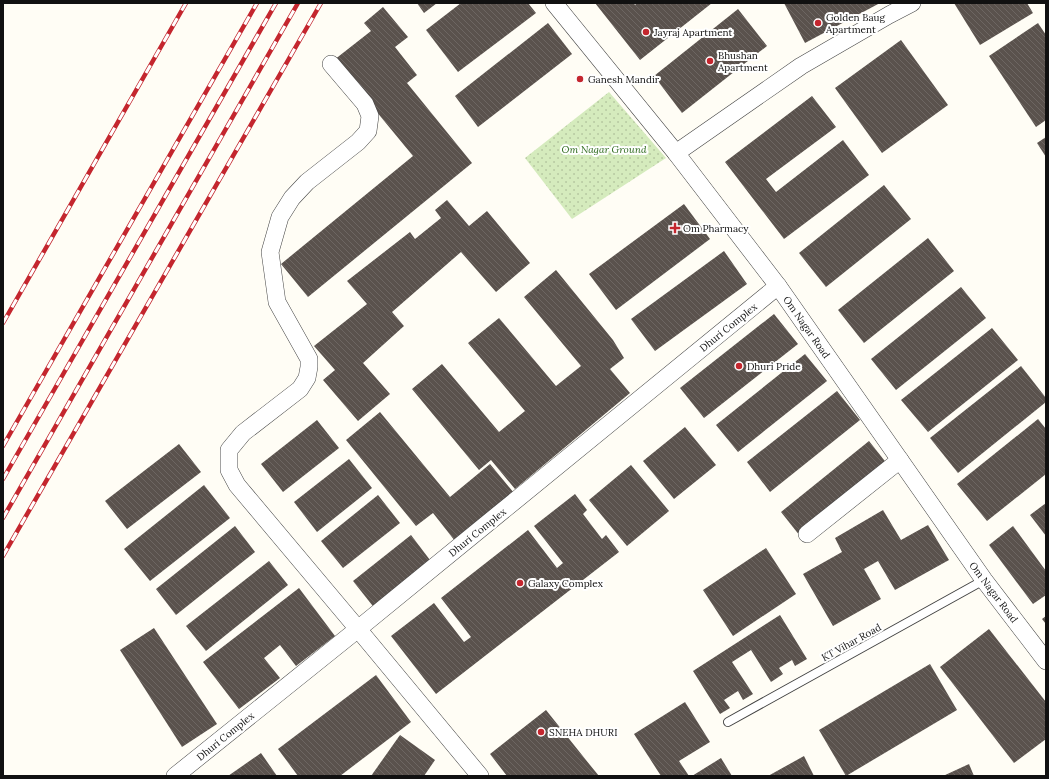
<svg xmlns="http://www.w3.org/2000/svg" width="1049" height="779" viewBox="0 0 1049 779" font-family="Lora,serif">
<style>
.park{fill:url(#park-dots)}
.building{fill:url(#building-back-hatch)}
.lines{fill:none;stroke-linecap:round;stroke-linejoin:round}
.lane-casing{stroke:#444;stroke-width:10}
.street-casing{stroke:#444;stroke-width:18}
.lane{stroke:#fff;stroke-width:8}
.street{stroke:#fff;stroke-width:17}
.rail-casing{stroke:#c4262e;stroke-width:4.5}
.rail{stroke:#fff;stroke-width:3;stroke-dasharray:9;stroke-linecap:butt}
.poi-dot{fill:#c4262e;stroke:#fff;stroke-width:1.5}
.labels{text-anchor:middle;stroke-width:4;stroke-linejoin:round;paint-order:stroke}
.poi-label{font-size:10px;fill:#111;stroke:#fff;text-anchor:start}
.park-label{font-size:10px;font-style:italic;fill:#2f6b1f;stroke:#fff}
.street-label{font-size:10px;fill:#111;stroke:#fff}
</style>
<defs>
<pattern id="park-dots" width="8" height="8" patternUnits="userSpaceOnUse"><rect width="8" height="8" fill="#d5ebbd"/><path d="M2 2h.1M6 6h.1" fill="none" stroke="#b6c8a1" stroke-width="1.8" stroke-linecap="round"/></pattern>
<pattern id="building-back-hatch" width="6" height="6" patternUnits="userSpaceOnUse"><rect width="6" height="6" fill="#5a524d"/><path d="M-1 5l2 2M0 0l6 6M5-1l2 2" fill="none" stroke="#6d6662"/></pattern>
</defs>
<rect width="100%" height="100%" fill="#fffdf5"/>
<!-- park -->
<path class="park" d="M609,92L666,158L572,219L525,158Z"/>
<!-- building -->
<g class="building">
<path d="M417,3H437L424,13Z"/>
<path d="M461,3H528L536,13L458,72L426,30Z"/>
<path d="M595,3H634L635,5L637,3H712L640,60Z"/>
<path d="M784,3H880L805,43Z"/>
<path d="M954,3H1027L1033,13L980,45Z"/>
<path d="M383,7L408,37L395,47L417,75L407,83L472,163L308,297L281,264L413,156L334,60L371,31L364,23Z"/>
<path d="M738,9L767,46L682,113L654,76Z"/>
<path d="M548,23L572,54L478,127L455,96Z"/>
<path d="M1038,23L1046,35V120L1036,127L989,56Z"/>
<path d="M901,40L948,105L882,153L835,88Z"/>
<path d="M812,96L836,127L766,179L776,192L843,140L869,175L784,239L725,162Z"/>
<path d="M1046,137V157L1037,143Z"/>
<path d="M884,185L911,219L826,287L799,253Z"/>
<path d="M447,200L469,226L487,211L530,263L496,292L461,252L392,312L404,326L363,363L390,394L358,421L323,380L335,370L314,346L367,304L347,281L410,232L415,239L441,218L435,210Z"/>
<path d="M684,204L710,239L616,310L589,274Z"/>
<path d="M928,238L954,271L864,343L838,310Z"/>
<path d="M724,251L747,284L655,351L631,319Z"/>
<path d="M556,270L613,340L624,358L610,369L630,393L515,489L491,460L479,470L412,389L442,364L499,432L525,411L468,343L499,318L556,386L581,366L524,297Z"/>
<path d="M961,287L986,318L896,390L871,359Z"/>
<path d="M774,314L798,344L704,418L680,388Z"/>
<path d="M992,328L1018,360L928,432L901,400Z"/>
<path d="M805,354L827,381L738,452L716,425Z"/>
<path d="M1021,366L1046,398V402L958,473L930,438Z"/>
<path d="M837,391L860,420L770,492L747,462Z"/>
<path d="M380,412L450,497L490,464L514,493L455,541L433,513L416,526L346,440Z"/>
<path d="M1038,419L1046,429V474L987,521L957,484Z"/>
<path d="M317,420L339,448L283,492L261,464Z"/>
<path d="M685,427L716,465L674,499L643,461Z"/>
<path d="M869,441L888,465L800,536L781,512Z"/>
<path d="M179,444L201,472L127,529L105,501Z"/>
<path d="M349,459L372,488L317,532L294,502Z"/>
<path d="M631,465L669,511L627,546L589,500Z"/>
<path d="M204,485L230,518L150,581L124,549Z"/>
<path d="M575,494L587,510L583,514L602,539L606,535L619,552L436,694L391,636L434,603L464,642L471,637L441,598L528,530L557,568L563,563L534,526Z"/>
<path d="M378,495L400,523L343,568L321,541Z"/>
<path d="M1046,503V536L1030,515Z"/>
<path d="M883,510L901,540L928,525L949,560L895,590L878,561L864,569L881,599L833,626L803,574L842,552L835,538Z"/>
<path d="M235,526L255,552L176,615L156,589Z"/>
<path d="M1013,526L1046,571V595L1033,604L989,545Z"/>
<path d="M411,535L433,564L376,610L353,581Z"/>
<path d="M766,548L796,594L733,636L703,590Z"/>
<path d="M269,561L288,585L206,651L186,626Z"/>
<path d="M299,588L335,636L296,666L280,645L264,658L280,678L239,709L203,662Z"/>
<path d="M780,615L807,659L795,666L792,660L779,668L783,674L771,682L751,650L732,662L753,694L743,700L738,691L724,700L730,708L720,714L693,671Z"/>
<path d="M1046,616V624L1042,619Z"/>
<path d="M154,628L217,724L182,747L120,650Z"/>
<path d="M989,629L1046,702V739L1014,763L940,667Z"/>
<path d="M930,664L957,710L846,776L819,730Z"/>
<path d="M376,675L411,722L340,776H298L278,749Z"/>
<path d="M685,702L710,742L679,761L689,776H661L634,734Z"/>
<path d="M546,710L590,765L599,776H507L490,754Z"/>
<path d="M400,735L435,760L424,776H371Z"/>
<path d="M261,753L277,776H228Z"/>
<path d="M804,756L814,776H768Z"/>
<path d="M721,758L732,776H692Z"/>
<path d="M969,764L974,776H943Z"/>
</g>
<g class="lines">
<!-- lane casing -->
<g class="lane-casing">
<path id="lane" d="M728,722L984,580"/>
</g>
<!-- street casing -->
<g class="street-casing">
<g id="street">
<path d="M554,3L676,153L778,286L984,580L1046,661"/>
<path d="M331,64L365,104L370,116L368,131L358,142L307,182L292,198L280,217L270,252L277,302L309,359V367L307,378L300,389L243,433L229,450V470L237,485L358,629L480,776"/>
<path d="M676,153L801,66L889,15L912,3"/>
<path d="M807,534L900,460"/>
<path d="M175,776L358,629L778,286"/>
</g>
</g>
<!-- lane -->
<use href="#lane" class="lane"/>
<!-- street -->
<use href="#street" class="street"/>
<!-- rail casing -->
<g class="rail-casing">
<g id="rail">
<path d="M3,323L186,3"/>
<path d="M3,446L257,3"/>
<path d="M3,479L276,3"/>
<path d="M3,518L298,3"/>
<path d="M3,556L321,3"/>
</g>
</g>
<!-- rail -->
<use href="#rail" class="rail"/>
</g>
<!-- markers -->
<g class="poi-dot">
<circle cx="818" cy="23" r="4"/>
<circle cx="646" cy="32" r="4"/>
<circle cx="710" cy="61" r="4"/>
<circle cx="580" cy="79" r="4"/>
<path d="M673 222h4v4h4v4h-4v4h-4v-4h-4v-4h4z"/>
<circle cx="739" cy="366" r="4"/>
<circle cx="520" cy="583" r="4"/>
<circle cx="541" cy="732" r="4"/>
</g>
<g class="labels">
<!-- poi labels -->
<g class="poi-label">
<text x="826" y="21">Golden Baug<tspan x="826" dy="12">Apartment</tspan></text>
<text x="654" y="36">Jayraj Apartment</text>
<text x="718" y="59">Bhushan<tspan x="718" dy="12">Apartment</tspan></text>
<text x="588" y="83">Ganesh Mandir</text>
<text x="683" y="232">Om Pharmacy</text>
<text x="747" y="370">Dhuri Pride</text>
<text x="528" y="587">Galaxy Complex</text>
<text x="549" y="736">SNEHA DHURI</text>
</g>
<!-- park labels -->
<g class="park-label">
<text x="604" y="153">Om Nagar Ground</text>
</g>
<!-- street labels -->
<g class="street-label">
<text transform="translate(728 327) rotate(-39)" y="4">Dhuri Complex</text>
<text transform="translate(807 327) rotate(55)" y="4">Om Nagar Road</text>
<text transform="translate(477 532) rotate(-39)" y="4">Dhuri Complex</text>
<text transform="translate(994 592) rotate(53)" y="4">Om Nagar Road</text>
<text transform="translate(851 642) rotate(-29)" y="4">KT Vihar Road</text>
<text transform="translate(225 736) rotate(-39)" y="4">Dhuri Complex</text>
</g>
</g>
<!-- border -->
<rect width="1049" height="779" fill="none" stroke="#111111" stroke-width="8"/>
</svg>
